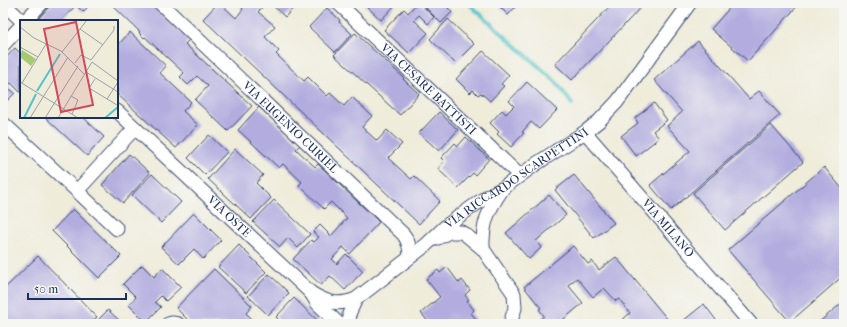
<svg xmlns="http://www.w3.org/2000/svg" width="847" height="327" viewBox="0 0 847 327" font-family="'IM FELL French Canon',serif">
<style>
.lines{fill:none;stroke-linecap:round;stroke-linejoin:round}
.stream{stroke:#55c3c9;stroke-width:4}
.building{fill:#b3addf}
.minor-casing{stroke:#3b4b71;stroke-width:15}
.minor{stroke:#fff;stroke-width:13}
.labels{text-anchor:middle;stroke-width:3;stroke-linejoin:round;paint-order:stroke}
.street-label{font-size:12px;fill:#1b2f5e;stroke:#f6f6f2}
.inset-river{fill:none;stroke:#55c3c9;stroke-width:2}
.inset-road{fill:none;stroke:#9aa0a8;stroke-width:1}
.view{fill:#d1495b;fill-opacity:0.15;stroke:#d1495b;stroke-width:2}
.inset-edge{fill:none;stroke:#1b2f5e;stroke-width:2}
</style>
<rect width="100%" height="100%" fill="#f6f6f2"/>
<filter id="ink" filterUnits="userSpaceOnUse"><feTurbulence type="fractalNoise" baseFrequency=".025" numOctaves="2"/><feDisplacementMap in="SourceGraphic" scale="8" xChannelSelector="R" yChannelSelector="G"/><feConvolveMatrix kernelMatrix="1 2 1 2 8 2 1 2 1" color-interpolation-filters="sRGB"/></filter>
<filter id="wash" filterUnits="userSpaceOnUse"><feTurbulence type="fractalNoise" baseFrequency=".012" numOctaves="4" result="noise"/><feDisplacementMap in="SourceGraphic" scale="16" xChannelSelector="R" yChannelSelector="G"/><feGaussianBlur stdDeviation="0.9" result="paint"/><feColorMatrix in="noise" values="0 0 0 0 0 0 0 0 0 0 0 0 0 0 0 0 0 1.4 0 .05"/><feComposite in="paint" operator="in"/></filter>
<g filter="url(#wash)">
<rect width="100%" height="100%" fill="#efecda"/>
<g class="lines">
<!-- stream -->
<path class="stream" d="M468,3L556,82L572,104"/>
</g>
<g id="blocks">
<!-- building -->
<g class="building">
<path d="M53,3H88L90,5L83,12L76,5L61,21H40L38,19Z"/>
<path d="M110,3H150L189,40L185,44L252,106L228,131L195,100L208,86L197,76L188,85L180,77L184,73L145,37L144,38L139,33L140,32Z"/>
<path d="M218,3H220L236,18L243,9L237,3H266L258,12L275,26L265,37L279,51L276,54L304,81L308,77L327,96L330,93L344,106L352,97L372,116L362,127L377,141L387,130L402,144L388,158L411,179L414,176L440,201L419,224L203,19Z"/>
<path d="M270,3H298L285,17Z"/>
<path d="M363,3H397L381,20Z"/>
<path d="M417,3H419L434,17L428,24L419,15L414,20L428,33L409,53L384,30L404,9L408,13Z"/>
<path d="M421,3H443L452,12L441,23Z"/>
<path d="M496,3H519L508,15Z"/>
<path d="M613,3H645L572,80L555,64Z"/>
<path d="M734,3H800L748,61L711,29Z"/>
<path d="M327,8L340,20L339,22L352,34L335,52L309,27Z"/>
<path d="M448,19L474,44L455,63L430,39Z"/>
<path d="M130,32L166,66L160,73L191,102L183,111L198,125L176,148L117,94V46Z"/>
<path d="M355,33L404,78L403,79L419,94L400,115L334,55Z"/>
<path d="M698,41L749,99L759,91L780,115L671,210L650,185L690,151L667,126L682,112L654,80Z"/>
<path d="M15,48L21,54V93L11,83L7,87L15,93L6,102L3,99V61Z"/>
<path d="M483,51L509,75L501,84L504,86L490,101L481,93L478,95L473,90L470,93L456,79Z"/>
<path d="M527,82L557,110L539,129L531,122L522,132L524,133L511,147L497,134L499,132L490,123L502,110L506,114L514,106L509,101Z"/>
<path d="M654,103L667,120L653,131L659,138L636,156L621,136L638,123L635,118Z"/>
<path d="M259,107L300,145L296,149L315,167L318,164L379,222L350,254L343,247L332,259L337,264L346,254L363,271L345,290L330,276L321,285L293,259L311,240L314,242L319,237L313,232L320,225L331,236L347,218L331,202L324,209L299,185L302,182L283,164L279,168L238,130Z"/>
<path d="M439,112L458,130L439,151L419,133Z"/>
<path d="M45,117H83L104,137L87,156Z"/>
<path d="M771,125L803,162L725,230L693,193Z"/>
<path d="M209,135L227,152L205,175L188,158Z"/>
<path d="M466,137L489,159L475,175L473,173L458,188L438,169L444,161L441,158L455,143L458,146Z"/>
<path d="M235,149L263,175L256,183L271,198L251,219L208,179Z"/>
<path d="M129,154L150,173L123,203L102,185Z"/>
<path d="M824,167L844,191V275L790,322L728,250Z"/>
<path d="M152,174L181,202L161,223L132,195Z"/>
<path d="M574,175L614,223L594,238L555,190Z"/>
<path d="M549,195L566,215L536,241L542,247L529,259L506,233Z"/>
<path d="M274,200L310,234L298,248L288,238L280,247L253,222Z"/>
<path d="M73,209L121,256L99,278L52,231Z"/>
<path d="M194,213L221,240L203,259L194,249L179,264L161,247Z"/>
<path d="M239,245L266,272L246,293L218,267Z"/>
<path d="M573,246L588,264L592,261L599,270L616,257L668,320L662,324H618L630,313L619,299L616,301L604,288L593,297L577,278L568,285L583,303L558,324H535L544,316L539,309L541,308L524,287Z"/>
<path d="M38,256L97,317L89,324H3V290Z"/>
<path d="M142,265L154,277L162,268L181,287L166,301L161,296L155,302L161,307L146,322L129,305L136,297L123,284Z"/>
<path d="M447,267L459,283L462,280L470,290L465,295L469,300L467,301L474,310L471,313L476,319L470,324H450L447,320L442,324H430L421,313L440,297L426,279L438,270L440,273Z"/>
<path d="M214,269L252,306L246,313L257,324H192L176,308Z"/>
<path d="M269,274L289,293L268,315L248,296Z"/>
<path d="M294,298L318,321L315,324H283L276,317Z"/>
<path d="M844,301V324H817Z"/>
<path d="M704,304L719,324H685L683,321Z"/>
<path d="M108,310L123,324H94Z"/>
</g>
</g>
</g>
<g filter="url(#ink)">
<use href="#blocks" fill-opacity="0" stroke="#3b4b71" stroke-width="1"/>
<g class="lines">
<!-- minor casing -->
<g class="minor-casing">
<g id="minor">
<path d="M3,3L22,21"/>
<path id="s1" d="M160,3L403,234C409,241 410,248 410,257"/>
<path id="s2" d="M338,3L519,175"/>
<path d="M25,21L42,3"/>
<path d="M3,45L21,26"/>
<path id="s3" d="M117,111L311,293L317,303L339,324"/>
<path d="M3,123L77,191L135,128"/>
<path id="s4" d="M585,132L751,324"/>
<path d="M77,191L117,229"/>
<path d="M438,238L449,232H461L466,235L483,249L514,294L515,308L510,324"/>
<path d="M483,249C482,224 488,210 502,190"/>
<path id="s5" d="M311,293C328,303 337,306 356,299L426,245L447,225L486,197L503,188L536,164L585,132L599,121L617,102L690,3"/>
<path d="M168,324L172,323L178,324"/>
<path d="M350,324L349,314L356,299"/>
</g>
</g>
<!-- minor -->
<use href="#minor" class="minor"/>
</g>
</g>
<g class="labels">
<!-- street labels -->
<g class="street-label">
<text dy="4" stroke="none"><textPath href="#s2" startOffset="125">VIA CESARE BATTISTI</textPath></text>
<text dy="4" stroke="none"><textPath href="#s1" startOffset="180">VIA EUGENIO CURIEL</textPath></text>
<text dy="4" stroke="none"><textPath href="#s5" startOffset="249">VIA RICCARDO SCARPETTINI</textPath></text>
<text dy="4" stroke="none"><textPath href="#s3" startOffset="154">VIA OSTE</textPath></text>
<text dy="4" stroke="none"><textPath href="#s4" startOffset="127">VIA MILANO</textPath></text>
</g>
</g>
<!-- overview -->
<g transform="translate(20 20)">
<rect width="98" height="98" fill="#efecda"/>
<path d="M2,30L16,39L11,46L0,37Z" fill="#a7c972"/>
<path class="inset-river" d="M17,71L40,34M4,98L16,74M85,98L98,87"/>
<path class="inset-road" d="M0,7L14,18L41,31L64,54M60,9L83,25M0,27L18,37M42,32L67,0M71,40L94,10V6M55,43L61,35L71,40M66,52L98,72M75,59L69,68L97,85M0,62L58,98M2,63L26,24M51,76L58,80L52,94M87,79L98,62M10,98L48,37M25,98L58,46M38,98L72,42L98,61"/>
<path class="view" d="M56,2L73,85L41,92L24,9Z"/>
<rect width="98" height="98" class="inset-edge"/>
</g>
<!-- margin -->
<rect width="847" height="327" fill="none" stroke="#f6f6f2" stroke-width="16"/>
<!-- scale -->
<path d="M28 293v6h98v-6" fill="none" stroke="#1b2f5e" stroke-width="2"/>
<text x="34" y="293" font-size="12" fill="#1b2f5e" stroke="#f6f6f2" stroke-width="3" paint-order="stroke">50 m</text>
</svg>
